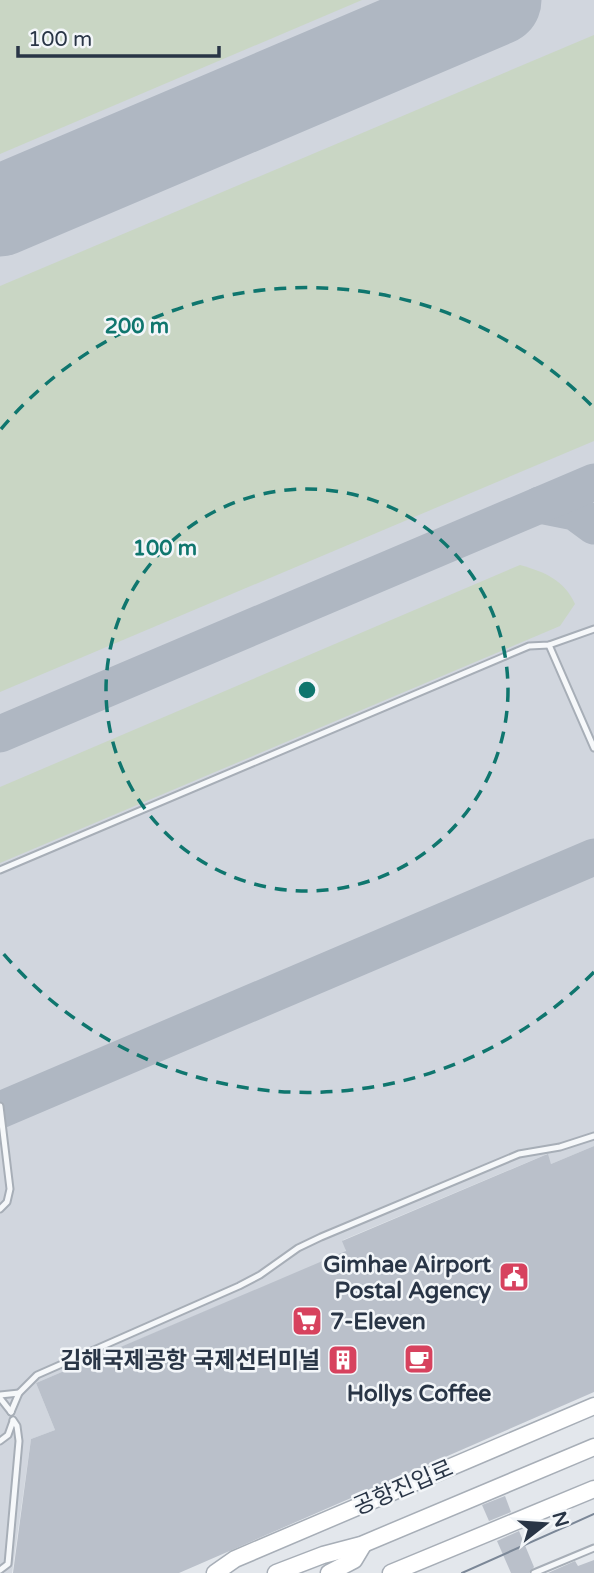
<svg xmlns="http://www.w3.org/2000/svg" width="594" height="1573" viewBox="0 0 594 1573" font-family="'Varela Round','Noto Sans KR',sans-serif">
<style>
.built{fill:#d1d6de}
.green{fill:#c9d6c4}
.lines{fill:none;stroke-linecap:round;stroke-linejoin:round}
.taxiway{stroke:#afb7c2;stroke-width:37}
.runway{stroke:#afb7c2;stroke-width:91}
.building{fill:#bac0ca}
.lane-casing{stroke:#a7aeb7;stroke-width:9}
.secondary-casing{stroke:#a7aeb7;stroke-width:19}
.lane{stroke:#f6f8fa;stroke-width:5}
.secondary{stroke:#fff;stroke-width:16}
.tram{stroke:#7b8797;stroke-width:2}
.ring{fill:none;stroke:#0f766e;stroke-width:3.5;stroke-dasharray:12 9}
.labels{text-anchor:middle;stroke-width:5;stroke-linejoin:round;paint-order:stroke}
.poi-label{font-size:23px;font-weight:bold;fill:#293546;stroke:#f3f6f9;text-anchor:end}
.street-label{font-size:23px;fill:#293546;stroke:#f3f6f9}
.centre{fill:#0f766e;stroke:#f3f6f9;stroke-width:3.5}
.ring-label{font-size:21px;text-anchor:middle;font-weight:bold;fill:#0f766e;stroke:#f3f6f9;stroke-width:5;stroke-linejoin:round;paint-order:stroke}
</style>
<rect width="100%" height="100%" fill="#e3e7ec"/>
<!-- built -->
<path class="built" d="M0,0H594V1146L551,1164L547,1154L343,1240L346,1252L36,1383L55,1430L31,1439L12,1573H0Z"/>
<!-- green -->
<g class="green">
<path d="M0,0H362L0,154Z"/>
<path d="M594,35V441L0,692V286Z"/>
<path d="M520,565C545,572 564,580 575,604L560,626L0,863V787Z"/>
</g>
<g class="lines">
<!-- taxiway -->
<g class="taxiway">
<path d="M540,505L575,512L594,526"/>
<path d="M0,734L594,482"/>
<path d="M0,1110L594,857"/>
</g>
<!-- runway -->
<path class="runway" d="M0,211L496,0"/>
</g>
<!-- building -->
<g class="building">
<path d="M594,1146V1392L179,1573H13L31,1439L55,1430L36,1383L346,1251L342,1241L545,1155L548,1154L551,1164Z"/>
<path d="M505,1496L511,1512L489,1521L482,1505Z"/>
<path d="M519,1531L534,1567L529,1573H511L497,1541Z"/>
<path d="M594,1560V1573H548L575,1561L578,1566Z"/>
</g>
<g class="lines">
<!-- lane casing -->
<g class="lane-casing">
<g id="lane">
<path d="M549,645L594,748"/>
<path d="M0,870L529,646L549,645L594,629"/>
<path d="M0,1106L10,1189L7,1202L0,1209"/>
<path d="M0,1395L19,1393"/>
<path d="M0,1398L11,1412"/>
<path d="M11,1412L19,1393L37,1375L239,1286L260,1275L298,1248L321,1237L519,1154L560,1147L594,1136"/>
<path d="M0,1441L8,1435L13,1421"/>
<path d="M0,1570L8,1564L19,1441L17,1426L13,1420"/>
<path d="M534,1573L594,1548"/>
</g>
</g>
<!-- secondary casing -->
<g class="secondary-casing">
<g id="secondary">
<path d="M215,1573L235,1559L594,1406"/>
<path d="M276,1573L323,1555L361,1545L594,1447"/>
<path d="M329,1573L354,1560L363,1545"/>
<path d="M391,1573L594,1489"/>
</g>
</g>
<!-- lane -->
<use href="#lane" class="lane"/>
<!-- secondary -->
<use href="#secondary" class="secondary"/>
<!-- tram -->
<path class="tram" d="M462,1573L594,1514"/>
</g>
<!-- distance rings -->
<g class="ring">
<circle cx="307" cy="690" r="201"/>
<path d="M594 972A402 402 0 0 1 1 951M1 429A402 402 0 0 1 594 408"/>
</g>
<!-- icons -->
<defs>
<g id="civic-square" transform="scale(1.575)"><rect x="-9" y="-9" width="18" height="18" rx="4" fill="#d7425e" stroke="#f3f6f9"/><path d="M-.6-6.5H3V-4.5H.6V-3L4-1V1h2V6H-6V1h2V-1L-.6-3ZM-1.2 2.5V6h2.4V2.5Z" fill="#fff"/></g>
<g id="supermarket-square" transform="scale(1.575)"><rect x="-9" y="-9" width="18" height="18" rx="4" fill="#d7425e" stroke="#f3f6f9"/><path d="M-6-5.5h2.5l.6 2H6L4.5 2H-2.5L-4.4-4H-6ZM-1.5 3.2a1.3 1.3 0 1 0 .1 0ZM3 3.2a1.3 1.3 0 1 0 .1 0Z" fill="#fff"/></g>
<g id="cafe-square" transform="scale(1.575)"><rect x="-9" y="-9" width="18" height="18" rx="4" fill="#d7425e" stroke="#f3f6f9"/><path d="M-5.5-4.5H6V0H3Q3 3.5 0 3.5H-2.5Q-5.5 3.5-5.5 0ZM3-3.2v2h1.7v-2ZM-6 4.5H4V6H-6Z" fill="#fff"/></g>
<g id="building-square" transform="scale(1.575)"><rect x="-9" y="-9" width="18" height="18" rx="4" fill="#d7425e" stroke="#f3f6f9"/><path d="M-4-6H4V6H1V3H-1V6H-4ZM-2.5-4.3h1.7v1.8h-1.7ZM.8-4.3h1.7v1.8H.8ZM-2.5-1h1.7V.8h-1.7ZM.8-1h1.7V.8H.8Z" fill="#fff"/></g>
</defs>
<g fill-rule="evenodd">
<use href="#civic-square" x="514" y="1277"/>
<use href="#supermarket-square" x="307" y="1321"/>
<use href="#cafe-square" x="419" y="1359"/>
<use href="#building-square" x="343" y="1360"/>
</g>
<g class="labels">
<!-- poi labels -->
<g class="poi-label">
<text x="491" y="1272">Gimhae Airport<tspan x="491" dy="26">Postal Agency</tspan></text>
<text x="330" y="1329" text-anchor="start">7-Eleven</text>
<text x="320" y="1368">김해국제공항 국제선터미널</text>
<text x="419" y="1401" text-anchor="middle">Hollys Coffee</text>
</g>
<!-- street labels -->
<g class="street-label">
<text transform="translate(403 1487) rotate(-23)" y="8">공항진입로</text>
</g>
</g>
<circle cx="307" cy="690" r="10" class="centre"/>
<g class="ring-label">
<text x="137" y="333">200 m</text>
<text x="165" y="555">100 m</text>
</g>
<!-- north arrow -->
<g transform="translate(545 1524) rotate(73)" stroke="#f3f6f9" stroke-width="5" paint-order="stroke">
<path d="M0-5L12 26L0 18L-12 26Z" fill="#293546"/>
<text y="-10" font-size="19" font-weight="bold" text-anchor="middle" fill="#293546">N</text>
</g>
<!-- scale -->
<path d="M18 46v10h201v-10" fill="none" stroke="#293546" stroke-width="3.5"/>
<text x="28" y="46" font-size="21" fill="#293546" stroke="#f3f6f9" stroke-width="5" paint-order="stroke">100 m</text>
</svg>
